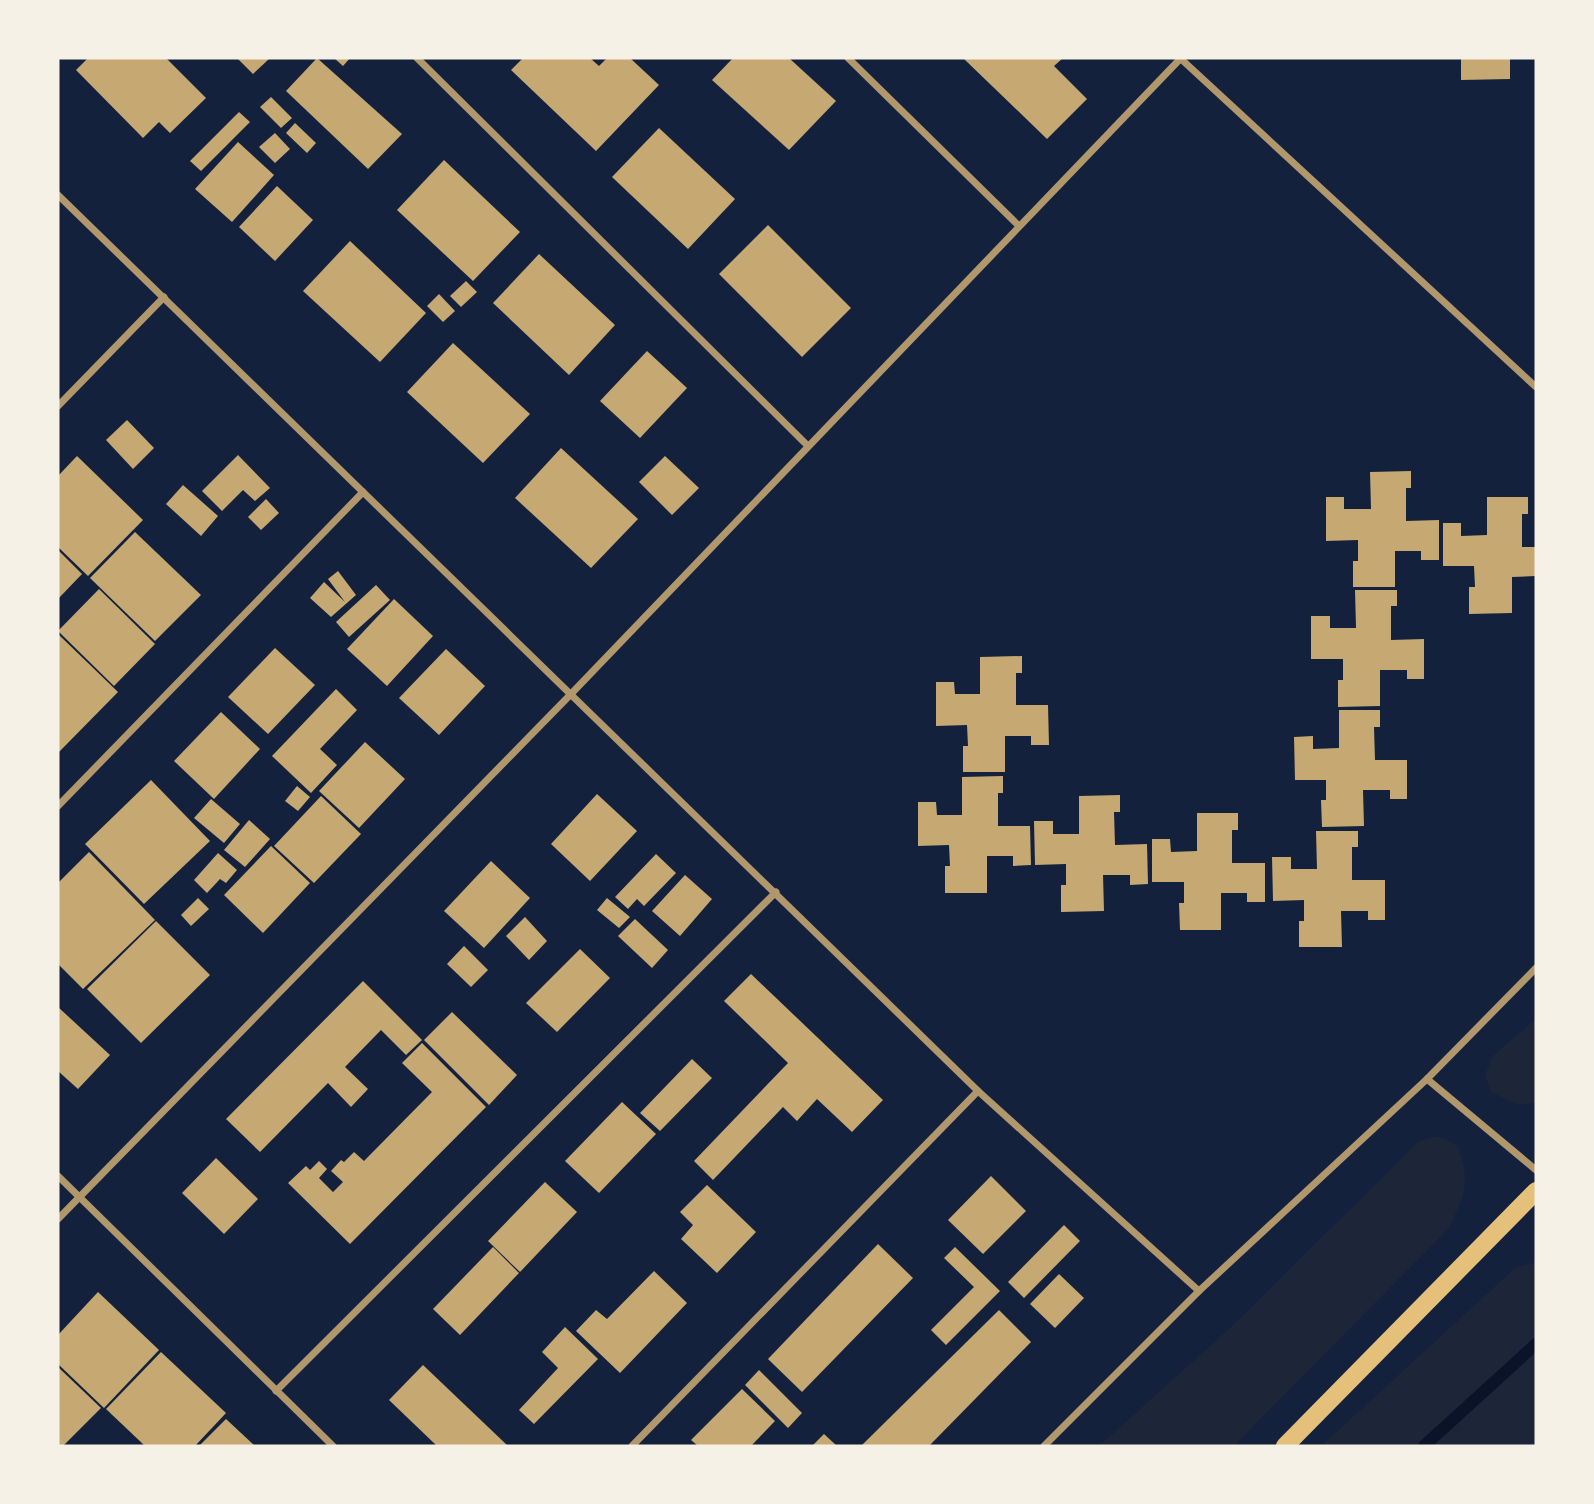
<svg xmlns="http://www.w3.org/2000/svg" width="1594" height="1504" viewBox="0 0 1594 1504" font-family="Quicksand,sans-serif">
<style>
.green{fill:#1d2539}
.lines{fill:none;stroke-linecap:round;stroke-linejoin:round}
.stream{stroke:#0b132b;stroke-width:12}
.building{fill:#c6a872}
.minor{stroke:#b1986c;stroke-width:7}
.primary{stroke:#e5c07b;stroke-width:18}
</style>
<rect width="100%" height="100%" fill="#14213d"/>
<!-- green -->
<g class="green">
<path d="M1536,1019V1103L1518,1105L1491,1092L1485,1075L1493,1056Z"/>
<path d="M1437,1136L1457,1145C1472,1179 1464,1196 1449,1228L1234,1446H1099L1230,1328L1419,1141Z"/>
<path d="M1536,1262V1446H1321L1515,1268Z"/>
</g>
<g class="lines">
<!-- stream -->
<path class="stream" d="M1424,1446L1536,1344"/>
</g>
<!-- building -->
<g class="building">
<path d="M88,58H166L206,98L170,133L159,122L143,138L76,70Z"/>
<path d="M237,58H270L253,74Z"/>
<path d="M317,58L402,134L368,169L286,91Z"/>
<path d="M334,58H350L343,66Z"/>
<path d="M523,58H590L599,66L607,58H630L659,85L596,151L511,70Z"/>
<path d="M733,58H789L836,101L789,150L712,80Z"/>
<path d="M963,58H1063L1054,66L1087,99L1047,139Z"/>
<path d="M1461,58H1510V79L1461,80Z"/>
<path d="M271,97L292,118L281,128L260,107Z"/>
<path d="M239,112L250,122L201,171L190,161Z"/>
<path d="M295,123L316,143L307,153L286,133Z"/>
<path d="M659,128L735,199L688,249L612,177Z"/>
<path d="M275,133L290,149L275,163L259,147Z"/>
<path d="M238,142L274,175L232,222L195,189Z"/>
<path d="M444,160L520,232L473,281L397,210Z"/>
<path d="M277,186L313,220L275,261L239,227Z"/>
<path d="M768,225L851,308L802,357L719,274Z"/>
<path d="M350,241L426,313L380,362L303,291Z"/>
<path d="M539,254L615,325L569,375L493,303Z"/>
<path d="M466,281L477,292L461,307L450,296Z"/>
<path d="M439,294L455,311L443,322L427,306Z"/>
<path d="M453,343L530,414L483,463L407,392Z"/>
<path d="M647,351L687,388L640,438L600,401Z"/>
<path d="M127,420L154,448L133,469L106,440Z"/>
<path d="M561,448L638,519L591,568L515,498Z"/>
<path d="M238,455L270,488L255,501L243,490L222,511L202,491Z"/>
<path d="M77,456L143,520L88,576L58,547V476Z"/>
<path d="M665,456L699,488L672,515L639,482Z"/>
<path d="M1411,471V488H1406V521L1439,520V560H1421V551H1395V587H1353V561H1358V540L1326,541V497H1344V509H1371L1370,472Z"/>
<path d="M183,485L218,516L201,536L166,504Z"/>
<path d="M1487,497H1528V514H1522V547H1536V576L1512,577V613L1469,614V587H1475L1474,566H1443V523H1461V536L1487,535Z"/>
<path d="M266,499L279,513L261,530L248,517Z"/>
<path d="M135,532L201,595L155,641L90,578Z"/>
<path d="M58,550L82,574L58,599Z"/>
<path d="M338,571L356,595L331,617L310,598L324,582L345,602L328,579Z"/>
<path d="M376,585L390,600L349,637L336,622Z"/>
<path d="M99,589L155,644L114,686L58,631Z"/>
<path d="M1355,590H1397V606H1391V640L1424,639V679H1407V670H1380V706L1338,707V680H1343V659H1311V616H1330V628H1356Z"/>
<path d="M394,599L433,636L387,686L347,649Z"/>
<path d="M58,634L118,692L59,752L58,751Z"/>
<path d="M275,648L315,685L268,734L228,697Z"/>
<path d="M446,649L485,686L439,735L399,698Z"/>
<path d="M1022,656V673H1016V705H1048L1049,745H1031V736H1005V772H963V746H968L967,725L936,726V682H954L955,694H980V657Z"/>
<path d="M336,689L357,710L320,749L337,765L311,793L272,756Z"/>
<path d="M1339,710H1380V727H1374L1375,760H1407V799H1390V790H1363L1364,826L1322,827L1321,800H1326V780H1295L1294,737L1313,736V749L1339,748Z"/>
<path d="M221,712L260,749L214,799L174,761Z"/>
<path d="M365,742L405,779L359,828L319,791Z"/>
<path d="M1003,776V793H998V826H1030L1031,865L1013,866V856H987V893H945V866H950L949,845L918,846V802H936L937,815H962V777Z"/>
<path d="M151,780L210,841L144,904L85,844Z"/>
<path d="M297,786L310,797L298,811L285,801Z"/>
<path d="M597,794L637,831L590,881L551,844Z"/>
<path d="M1120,795V812H1114L1115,845L1147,844L1148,884L1130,885V875H1103L1104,911L1061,912V885H1066V864L1035,865L1034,821H1053V834H1079V796Z"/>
<path d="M321,796L361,834L314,883L274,846Z"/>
<path d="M211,799L240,824L224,843L194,818Z"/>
<path d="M1197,813H1238V830H1232V863H1265V902H1247V893H1221V930H1180L1179,903H1184V882H1152V839H1170L1171,852L1197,851Z"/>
<path d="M249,820L270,839L245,867L224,850Z"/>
<path d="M1316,831H1358V847H1352V880H1385V920H1368V911H1341L1342,947H1299V921H1304V900L1273,901L1272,857H1291V869H1317Z"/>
<path d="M271,846L310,883L263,933L224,895Z"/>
<path d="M89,852L155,920L83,989L58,964V883Z"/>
<path d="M218,853L237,870L226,883L220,879L207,893L194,880Z"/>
<path d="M656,854L676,873L644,906L637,899L628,909L615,897Z"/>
<path d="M491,861L530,898L484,948L444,911Z"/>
<path d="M685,875L712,899L680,936L652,911Z"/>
<path d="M198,898L209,909L191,926L181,915Z"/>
<path d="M607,898L630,917L619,928L597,910Z"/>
<path d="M525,917L547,941L529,960L506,936Z"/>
<path d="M635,919L668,950L652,968L618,936Z"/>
<path d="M156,921L210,975L141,1043L87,989Z"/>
<path d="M464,946L488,970L471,987L447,964Z"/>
<path d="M580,949L610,978L557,1032L526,1003Z"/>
<path d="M751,974L883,1100L852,1132L817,1099L797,1121L783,1107L713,1180L694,1161L788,1063L724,1001Z"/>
<path d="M363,981L422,1040L406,1055L381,1030L345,1067L368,1089L351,1107L328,1083L260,1152L226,1119Z"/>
<path d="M58,1007L110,1055L78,1089L58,1071Z"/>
<path d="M452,1012L517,1075L489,1105L424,1040Z"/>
<path d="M422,1043L486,1107L350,1244L288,1183L306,1166L310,1170L319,1161L327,1169L319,1178L333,1192L343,1182L331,1171L341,1160L344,1162L354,1152L364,1161L432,1092L402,1063Z"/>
<path d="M692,1059L712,1078L660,1131L640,1113Z"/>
<path d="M622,1102L656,1134L599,1193L565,1161Z"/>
<path d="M216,1158L258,1199L224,1234L182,1193Z"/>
<path d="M991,1176L1026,1211L983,1254L948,1220Z"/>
<path d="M545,1182L577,1212L520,1272L488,1241Z"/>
<path d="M707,1185L756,1232L717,1273L681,1239L693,1225L680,1212Z"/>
<path d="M1064,1225L1080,1241L1024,1298L1008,1282Z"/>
<path d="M878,1244L913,1278L802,1392L768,1359Z"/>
<path d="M493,1247L519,1273L460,1335L433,1309Z"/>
<path d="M955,1247L1000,1291L946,1345L931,1330L974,1287L944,1258Z"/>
<path d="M654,1271L687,1303L620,1373L576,1331L596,1310L607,1319Z"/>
<path d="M1059,1274L1084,1298L1055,1328L1030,1304Z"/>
<path d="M98,1292L159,1350L104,1408L58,1364V1335Z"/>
<path d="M999,1310L1031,1342L929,1446H861Z"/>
<path d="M565,1327L598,1359L534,1424L519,1410L558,1368L542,1352Z"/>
<path d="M161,1352L226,1413L195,1446H145L106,1409Z"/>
<path d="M423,1365L508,1446H437L389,1400Z"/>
<path d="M58,1367L101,1408L63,1446H58Z"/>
<path d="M759,1370L802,1413L788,1428L745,1385Z"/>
<path d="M742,1389L775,1421L751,1446H698L691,1440Z"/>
<path d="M226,1419L255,1446H199Z"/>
<path d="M824,1434L837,1446H812Z"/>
</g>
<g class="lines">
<!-- minor -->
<g class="minor">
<path d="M417,58L808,446"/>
<path d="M848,58L1019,226"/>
<path d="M1180,58L1536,387"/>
<path d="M58,195L978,1091L1199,1291"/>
<path d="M58,406L164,297"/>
<path d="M58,806L363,492"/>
<path d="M1427,1079L1536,1170"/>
<path d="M58,1176L333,1446"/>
<path d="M58,1219L571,694L1181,58"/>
<path d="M276,1391L776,892"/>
<path d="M632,1446L978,1091"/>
<path d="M1044,1446L1199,1291L1427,1079L1536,968"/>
</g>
<!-- primary -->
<path class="primary" d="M1285,1446L1536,1191"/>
</g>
<!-- border -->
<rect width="1594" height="1504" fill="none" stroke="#f6f1e7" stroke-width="119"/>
</svg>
